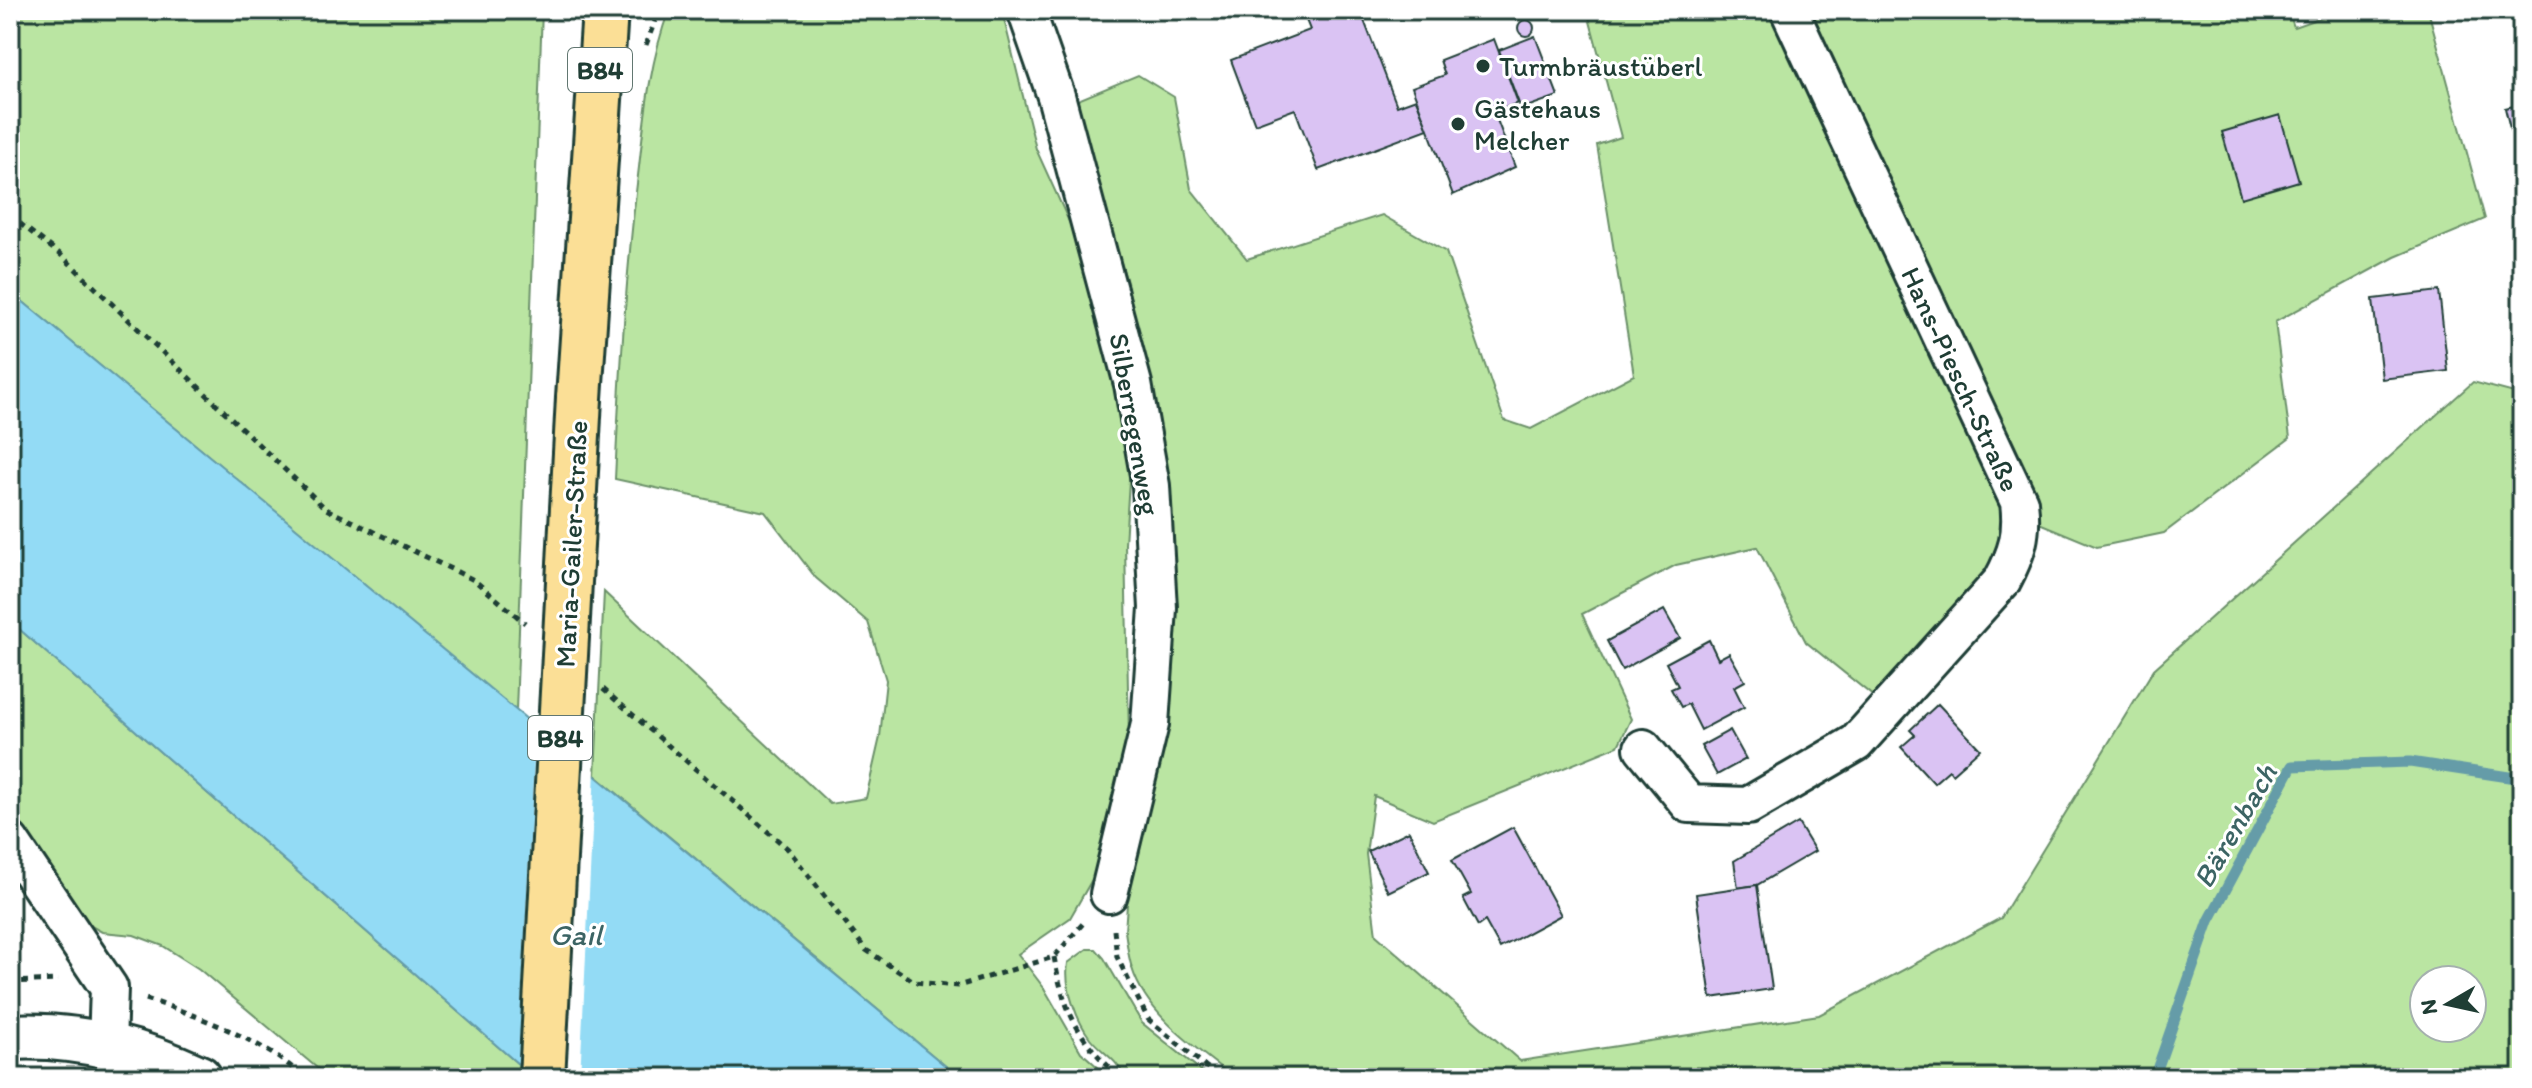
<svg xmlns="http://www.w3.org/2000/svg" width="2532" height="1088" viewBox="0 0 2532 1088" font-family="Itim,sans-serif">
<style>
.green{fill:#bae5a2;stroke:#6c916b;stroke-width:2;fill-rule:evenodd}
.water{fill:#93dbf5;stroke:#659ca8;stroke-width:2}
.pier{fill:#fff}
.lines{fill:none;stroke-linecap:round;stroke-linejoin:round}
.stream{stroke:#659ca8;stroke-width:11}
.building{fill:#dac3f3;stroke:#1f3d34;stroke-width:2}
.street-casing{stroke:#1f3d34;stroke-width:42}
.secondary-casing{stroke:#1f3d34;stroke-width:50}
.primary-casing{stroke:#1f3d34;stroke-width:50}
.path{stroke:#1f3d34;stroke-width:5;stroke-dasharray:6 6;stroke-linecap:butt}
.street{stroke:#fff;stroke-width:36}
.secondary{stroke:#fff;stroke-width:44}
.primary{stroke:#fbdf96;stroke-width:44}
.primary-bridge-casing{stroke:#1f3d34;stroke-width:50;stroke-linecap:butt}
.primary-bridge{stroke:#fbdf96;stroke-width:44}
.poi-dot{fill:#1f3d34;stroke:#fff;stroke-width:3}
.labels{text-anchor:middle;stroke-width:6;stroke-linejoin:round;paint-order:stroke}
.shield{fill:#fff;stroke:#627771;stroke-width:2}
.shield-label{font-size:26px;font-weight:bold;fill:#1f3d34}
.poi-label{font-size:28px;fill:#1f3d34;stroke:#fff;text-anchor:start}
.street-label{font-size:28px;fill:#1f3d34;stroke:#fff}
.water-label{font-size:30px;font-style:italic;fill:#3c6464;stroke:#fff}
</style>
<rect width="100%" height="100%" fill="#fff"/>
<filter id="ink" filterUnits="userSpaceOnUse"><feTurbulence type="fractalNoise" baseFrequency=".0125" numOctaves="2"/><feDisplacementMap in="SourceGraphic" scale="16" xChannelSelector="R" yChannelSelector="G"/><feConvolveMatrix kernelMatrix="1 2 1 2 8 2 1 2 1" color-interpolation-filters="sRGB"/></filter>
<g filter="url(#ink)">
<!-- green -->
<g class="green">
<path d="M10,10H542L516,711L10,291Z"/>
<path d="M669,10H999L1004,19L1036,149L1076,237L1108,340L1130,464L1125,544L1129,739L1094,876L1070,918L1018,954L1044,988L1081,1052L1110,1078H960L595,775L604,592L830,804L866,798L880,737L886,680L868,622L816,578L765,512L615,479C620,375 626,271 639,167C645,113 650,61 669,10Z"/>
<path d="M1587,10H1778L2001,498L2002,538L1989,575L1878,700L1806,642L1757,547L1676,565L1582,614L1631,719L1618,746L1433,821L1374,796L1366,854L1376,935L1520,1061L1819,1015L2001,918L2154,669L2473,382L2522,395V1078H1234C1198,1049 1146,1015 1132,968C1128,956 1127,943 1125,931L1160,467L1128,286L1073,102L1138,75L1174,97L1191,189L1247,259L1382,215L1446,252L1504,420L1531,429L1634,375L1597,145L1621,137ZM2424,980H2472V1028H2424Z"/>
<path d="M1811,10H2288L2294,27L2342,10H2428L2485,219L2395,257L2275,322L2290,438L2164,533L2097,547L2039,523Z"/>
<path d="M10,621L518,1064V1078H329L199,969L163,946L134,935L102,932L91,926L65,898L34,851L10,802Z"/>
<path d="M1087,949H1096L1104,958L1142,1023L1210,1078L1124,1076C1116,1058 1102,1053 1090,1038C1076,1019 1064,987 1068,963Z"/>
</g>
<!-- water -->
<path class="water" d="M10,291L960,1078H541L518,1064L10,621Z"/>
<!-- pier -->
<path class="pier" d="M536,722L595,770L580,1078H533L518,1069Z"/>
<g class="lines">
<!-- stream -->
<path class="stream" d="M2154,1078L2209,921L2292,766L2410,762L2522,779"/>
</g>
<!-- building -->
<g class="building">
<path d="M1302,10H1360L1397,106L1416,99L1428,129L1318,170L1295,109L1255,124L1231,60L1310,30Z"/>
<circle cx="1526" cy="28" r="8"/>
<path d="M1535,36L1558,96L1521,109L1499,50Z"/>
<path d="M1494,39L1518,103L1494,112L1515,167L1453,195L1412,87L1445,75L1440,60Z"/>
<path d="M2522,104V178L2505,108Z"/>
<path d="M2280,115L2299,181L2241,198L2222,132Z"/>
<path d="M2439,291L2448,371L2382,379L2373,299Z"/>
<path d="M1664,610L1680,638L1622,670L1607,641Z"/>
<path d="M1709,640L1718,659L1729,653L1745,681L1734,687L1744,707L1701,730L1688,704L1681,707L1671,689L1678,686L1666,663Z"/>
<path d="M1938,704L1980,749L1952,774L1949,770L1934,783L1901,747L1915,735L1910,730Z"/>
<path d="M1730,730L1746,759L1717,775L1701,746Z"/>
<path d="M1798,823L1815,851L1757,885L1738,888L1734,861Z"/>
<path d="M1513,827L1561,915L1500,948L1485,921L1478,926L1463,898L1471,894L1452,860Z"/>
<path d="M1409,831L1429,872L1388,892L1368,851Z"/>
<path d="M1757,885L1772,989L1711,998L1696,894Z"/>
</g>
<g class="lines">
<!-- street casing -->
<g class="street-casing">
<g id="street">
<path d="M1026,10L1056,96L1133,384L1151,486L1158,608L1150,724L1109,894"/>
<path d="M1643,748L1689,804L1748,806L1856,743L2002,581C2017,553 2023,534 2019,502L1789,10"/>
<path d="M10,841L109,988L107,1044"/>
</g>
</g>
<!-- secondary casing -->
<g class="secondary-casing">
<path id="secondary" d="M10,1037C76,1033 139,1050 199,1078"/>
</g>
<!-- primary casing -->
<g class="primary-casing">
<path id="primary" d="M579,398L605,10"/>
</g>
<!-- path -->
<g class="path">
<path d="M646,45L659,10"/>
<path d="M10,216L60,254L326,509L474,580L525,623"/>
<path d="M603,689L788,849L866,950L915,982L958,986L1054,957L1085,921"/>
<path d="M1114,930L1117,957L1148,1019L1220,1078"/>
<path d="M1054,957C1064,1012 1079,1041 1121,1078"/>
<path d="M10,982L58,980"/>
<path d="M146,999C200,1016 262,1040 305,1078"/>
</g>
<!-- street -->
<use href="#street" class="street"/>
<!-- secondary -->
<use href="#secondary" class="secondary"/>
<!-- primary -->
<use href="#primary" class="primary"/>
<!-- primary-bridge casing -->
<g class="primary-bridge-casing">
<path id="primary-bridge" d="M542,1078L579,398"/>
</g>
<!-- primary-bridge -->
<use href="#primary-bridge" class="primary-bridge"/>
</g>
</g>
<!-- markers -->
<g class="poi-dot">
<circle cx="1483" cy="66" r="8"/>
<circle cx="1458" cy="124" r="8"/>
</g>
<g class="labels">
<!-- shield labels -->
<g class="shield">
<rect x="568" y="48" width="64" height="44" rx="6"/>
<rect x="528" y="716" width="64" height="44" rx="6"/>
</g>
<g class="shield-label">
<text x="600" y="79">B84</text>
<text x="560" y="747">B84</text>
</g>
<!-- poi labels -->
<g class="poi-label">
<text x="1499" y="76">Turmbräustüberl</text>
<text x="1474" y="118">Gästehaus<tspan x="1474" dy="32">Melcher</tspan></text>
</g>
<!-- street labels -->
<g class="street-label">
<text transform="translate(1961 379) rotate(65)" y="10">Hans-Piesch-Straße</text>
<text transform="translate(1135 424) rotate(80)" y="10">Silberregenweg</text>
<text transform="translate(571 544) rotate(-87)" y="10">Maria-Gailer-Straße</text>
</g>
<!-- water labels -->
<g class="water-label">
<text transform="translate(2235 826) rotate(-60)" y="10">Bärenbach</text>
<text x="576" y="945">Gail</text>
</g>
</g>
<!-- margin -->
<rect width="2532" height="1088" fill="none" stroke="#fff" stroke-width="40"/>
<rect x="20" y="20" width="2492" height="1048" fill="none" stroke="#1f3d34" stroke-width="3" filter="url(#ink)"/>
<!-- north arrow -->
<g transform="translate(2448 1004) rotate(261)"><circle r="38" fill="#ffffff" stroke="#a5b1ae" stroke-width="2"/>
<path d="M0-6L14 30L0 20L-14 30Z" fill="#1f3d34"/>
<text y="-12" font-size="22" font-weight="bold" text-anchor="middle" fill="#1f3d34">N</text>
</g>
</svg>
